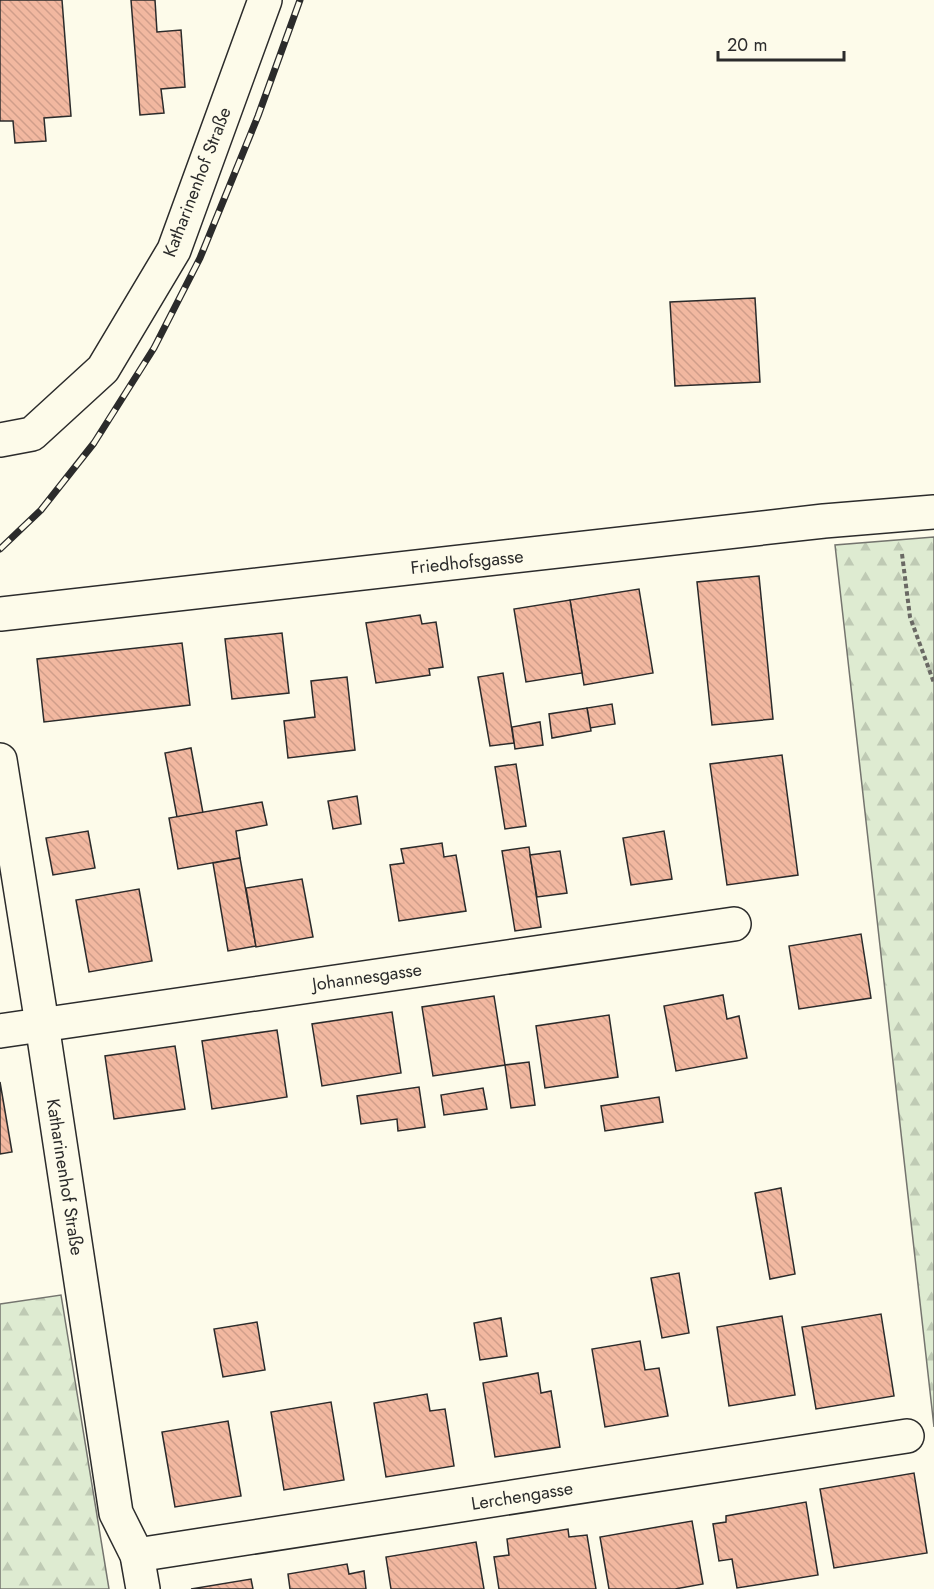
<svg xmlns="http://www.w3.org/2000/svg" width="934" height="1589" viewBox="0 0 934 1589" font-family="Jost,sans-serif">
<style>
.forest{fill:url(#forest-firs);stroke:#74746e;stroke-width:1.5}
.building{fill:url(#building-back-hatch);stroke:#2b2b2b;stroke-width:1.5}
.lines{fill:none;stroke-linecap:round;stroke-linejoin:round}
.minor-casing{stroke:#2b2b2b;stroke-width:36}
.path{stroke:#6a6964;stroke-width:4;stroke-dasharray:4.5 3;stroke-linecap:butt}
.minor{stroke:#fdfbea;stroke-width:33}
.rail-casing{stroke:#2b2b2b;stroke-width:7}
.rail{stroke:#fdfbea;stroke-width:4.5;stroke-dasharray:14;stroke-linecap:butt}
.labels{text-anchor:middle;stroke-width:4.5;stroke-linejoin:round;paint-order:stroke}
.street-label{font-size:18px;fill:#2b2b2b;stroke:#fdfbea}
</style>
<defs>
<pattern id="forest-firs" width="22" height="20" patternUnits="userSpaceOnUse" patternTransform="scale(1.5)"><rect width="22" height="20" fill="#deebd1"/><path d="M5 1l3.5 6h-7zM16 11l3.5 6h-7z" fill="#bfcab4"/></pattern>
<pattern id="building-back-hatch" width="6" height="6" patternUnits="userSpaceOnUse" patternTransform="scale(1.5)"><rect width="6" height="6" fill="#f2b8a0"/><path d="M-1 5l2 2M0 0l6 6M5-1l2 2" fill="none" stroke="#d09e8a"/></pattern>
</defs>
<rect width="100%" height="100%" fill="#fdfbea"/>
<!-- forest -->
<g class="forest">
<path d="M934,537V1427L835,545Z"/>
<path d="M61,1295L109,1589H0V1304Z"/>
</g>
<!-- building -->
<g class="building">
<path d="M0,0H62L71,116L44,118L46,141L15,143L13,121H0Z"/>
<path d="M131,0H155L157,32L181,30L185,87L161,89L164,113L140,115Z"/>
<path d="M755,298L760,382L675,386L670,302Z"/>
<path d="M759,576L773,719L712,725L697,582Z"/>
<path d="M639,589L653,673L584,685L570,600Z"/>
<path d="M570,600L582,673L526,682L514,609Z"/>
<path d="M420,615L422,624L436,622L443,667L429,669L430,675L376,683L366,623Z"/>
<path d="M282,633L289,693L232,699L225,639Z"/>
<path d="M182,643L190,705L44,722L37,659Z"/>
<path d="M503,673L514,743L490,746L478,677Z"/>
<path d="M347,677L355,750L288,758L284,721L315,717L311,681Z"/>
<path d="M612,704L615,724L590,728L587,708Z"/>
<path d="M587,708L591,731L552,738L549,714Z"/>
<path d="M540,722L543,745L515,749L512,727Z"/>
<path d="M191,748L203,813L177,817L165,753Z"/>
<path d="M782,755L798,875L727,885L710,764Z"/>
<path d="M516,764L526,826L505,829L495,767Z"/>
<path d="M357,796L361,824L333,829L328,801Z"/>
<path d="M262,802L267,825L236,831L240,858L178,869L169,818Z"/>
<path d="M88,831L95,868L53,875L46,838Z"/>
<path d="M664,831L672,879L631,885L623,838Z"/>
<path d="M442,843L444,857L456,855L466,911L399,921L390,865L404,863L401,849Z"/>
<path d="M529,847L541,927L515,931L502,851Z"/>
<path d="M560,851L567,893L537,897L530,855Z"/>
<path d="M240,858L256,946L228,951L213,863Z"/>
<path d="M302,879L313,937L256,947L246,888Z"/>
<path d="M139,889L152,961L89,972L76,900Z"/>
<path d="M861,934L871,998L799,1009L789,946Z"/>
<path d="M723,995L727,1019L739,1016L747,1058L676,1071L664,1006Z"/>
<path d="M494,996L505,1065L433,1076L422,1007Z"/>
<path d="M392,1012L401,1073L322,1086L312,1024Z"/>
<path d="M609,1015L618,1077L545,1088L536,1026Z"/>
<path d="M277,1030L287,1097L212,1109L202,1041Z"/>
<path d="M175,1046L185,1109L114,1119L105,1056Z"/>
<path d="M529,1062L535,1105L511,1108L505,1065Z"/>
<path d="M0,1082L12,1152L0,1154Z"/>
<path d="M419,1087L425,1127L398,1131L397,1119L361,1124L357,1096Z"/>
<path d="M483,1088L487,1109L444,1115L441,1095Z"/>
<path d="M659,1097L663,1122L605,1131L601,1106Z"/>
<path d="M781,1188L795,1274L770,1279L755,1193Z"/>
<path d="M679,1273L689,1333L662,1338L651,1278Z"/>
<path d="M881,1314L894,1396L816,1409L802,1327Z"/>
<path d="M782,1316L795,1395L729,1406L717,1327Z"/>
<path d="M501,1318L507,1356L480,1360L474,1323Z"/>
<path d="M257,1322L265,1370L223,1377L214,1329Z"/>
<path d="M640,1341L645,1370L659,1368L668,1416L605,1427L592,1349Z"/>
<path d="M538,1373L541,1393L551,1391L560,1447L495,1457L483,1383Z"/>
<path d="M427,1394L430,1411L445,1409L454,1466L386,1477L374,1403Z"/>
<path d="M331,1402L344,1480L284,1490L271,1412Z"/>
<path d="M228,1421L241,1496L175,1507L162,1432Z"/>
<path d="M914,1473L927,1553L834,1568L820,1489Z"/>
<path d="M806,1502L818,1575L737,1588L732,1559L719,1561L713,1524L726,1522V1516Z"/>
<path d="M692,1521L703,1584L675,1589H609L600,1537Z"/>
<path d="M568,1529L569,1537L587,1535L596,1589H499L494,1557L509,1555L507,1539Z"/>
<path d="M476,1542L484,1589H391L386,1557Z"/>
<path d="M347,1564L349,1574L364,1571L366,1589H290L288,1574Z"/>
<path d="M251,1579L253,1589H191Z"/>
</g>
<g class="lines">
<!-- minor casing -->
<g class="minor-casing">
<g id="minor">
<path d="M0,440L32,434L103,369L174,250L265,0"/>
<path d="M0,614L824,521L934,512"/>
<path d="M0,760L42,1024L116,1513L137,1555L143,1589"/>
<path d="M0,1031L734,924"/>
<path d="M137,1555L907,1436"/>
</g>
</g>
<!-- path -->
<path class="path" d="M902,554L910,617L934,683"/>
<!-- minor -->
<use href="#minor" class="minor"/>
<!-- rail casing -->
<g class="rail-casing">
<path id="rail" d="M0,549L41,510L94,443L154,348L200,258L258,116L300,0"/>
</g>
<!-- rail -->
<use href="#rail" class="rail"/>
</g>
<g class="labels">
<!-- street labels -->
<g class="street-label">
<text transform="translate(197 182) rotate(-69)" y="6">Katharinenhof Straße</text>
<text transform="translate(467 562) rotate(-6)" y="6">Friedhofsgasse</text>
<text transform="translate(367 977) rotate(-8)" y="6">Johannesgasse</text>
<text transform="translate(65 1177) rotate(81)" y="6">Katharinenhof Straße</text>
<text transform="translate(522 1496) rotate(-9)" y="6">Lerchengasse</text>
</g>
</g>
<!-- scale -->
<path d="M718 51v9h126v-9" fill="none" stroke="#2b2b2b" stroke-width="3"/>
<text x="727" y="51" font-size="18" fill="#2b2b2b" stroke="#fdfbea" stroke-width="4.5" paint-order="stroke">20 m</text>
</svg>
